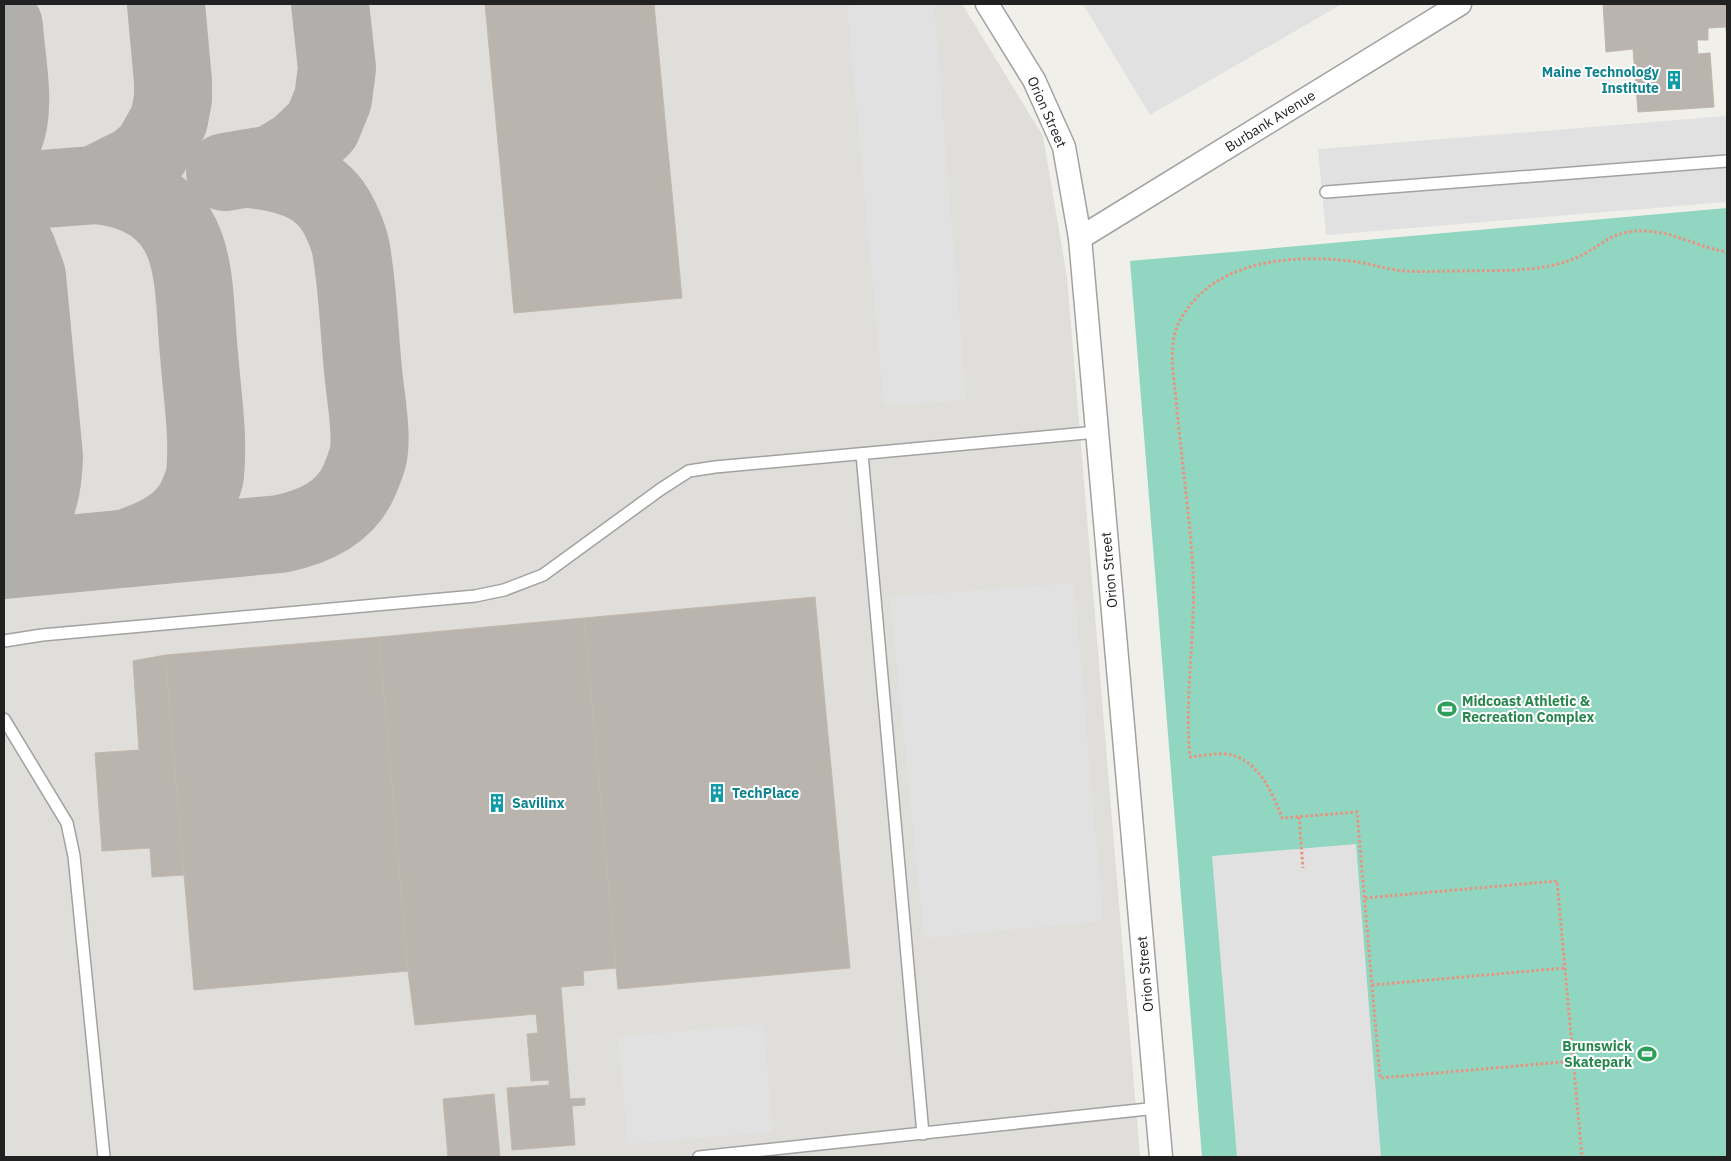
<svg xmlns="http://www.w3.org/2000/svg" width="1731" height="1161" viewBox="0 0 1731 1161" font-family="'IBM Plex Sans',sans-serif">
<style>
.airport{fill:#e0deda}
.pitch{fill:#90d6c0}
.parking{fill:#e1e1e1}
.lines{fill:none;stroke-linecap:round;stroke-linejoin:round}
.taxiway{stroke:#b0afac;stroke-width:78}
.building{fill:#bab4af;stroke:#c1b7ad}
.lane-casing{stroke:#a2a2a2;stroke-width:14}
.street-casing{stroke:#a2a2a2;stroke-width:25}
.path{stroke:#eb927f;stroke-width:3;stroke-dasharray:2.5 2.5;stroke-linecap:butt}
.lane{stroke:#fff;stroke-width:11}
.street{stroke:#fff;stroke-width:22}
.labels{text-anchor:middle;stroke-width:4;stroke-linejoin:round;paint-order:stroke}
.culture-label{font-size:14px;font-weight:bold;fill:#0d838f;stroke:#fff;text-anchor:start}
.street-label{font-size:14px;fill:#212121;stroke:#fff}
.leisure-label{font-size:14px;font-weight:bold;fill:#27864d;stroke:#fff;text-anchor:start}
</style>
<rect width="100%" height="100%" fill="#f0efe9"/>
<!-- airport -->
<path class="airport" d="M4,4H962L1043,136L1067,277L1140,1157H4Z"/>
<!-- pitch -->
<path class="pitch" d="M1727,208V1157H1202L1130,261Z"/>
<!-- parking -->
<g class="parking">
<path d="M901,4H934L966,400L884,406L847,6Z"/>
<path d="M1083,4H1342L1150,115Z"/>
<path d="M1727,116V202L1326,235L1318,149Z"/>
<path d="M1074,583L1103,921L924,938L890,597Z"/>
<path d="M1356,844L1381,1157H1237L1212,856Z"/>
<path d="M763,1024L773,1132L628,1144L618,1037Z"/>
</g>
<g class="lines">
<!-- taxiway -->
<g class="taxiway">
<path d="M4,26C6,60 17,107 4,138"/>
<path d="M225,172L273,164L299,148L322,126L333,99L337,68L330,4"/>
<path d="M95,185C128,188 161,201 178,231C197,262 195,317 199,354C202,394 209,435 205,475C204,483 199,492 196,500C182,527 154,539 127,548"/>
<path d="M4,192L95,185L135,165L151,152L169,120L173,99V82L166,4"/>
<path d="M4,232L17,249L27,276L44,457C43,493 36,524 4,546"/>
<path d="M4,560L280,534C314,527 346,513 360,479C363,472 366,464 368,457C373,434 365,395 363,370C359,330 358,289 351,249C349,238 342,221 336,211C318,180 283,173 251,169"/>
</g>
</g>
<!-- building -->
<g class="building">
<path d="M485,4H654L682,298L514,313Z"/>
<path d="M1603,4H1727V41L1726,27L1708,28V40H1697L1698,54L1710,53L1714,107L1638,112L1633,49L1606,52Z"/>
<path d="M815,597L850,968L618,989L584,618Z"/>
<path d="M584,618L616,968L583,971L584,985L561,987L570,1099L585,1098V1105L572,1106L575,1145L512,1150L507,1088L549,1085V1080L531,1081L527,1034L538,1033L536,1014L415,1025L408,971L379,637Z"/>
<path d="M379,637L408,971L194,990L165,655Z"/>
<path d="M165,655L184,875L152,877L150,848L102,851L95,753L139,750L133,661Z"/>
<path d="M494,1094L500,1157H448L443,1099Z"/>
</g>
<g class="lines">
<!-- lane casing -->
<g class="lane-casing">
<g id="lane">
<path d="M1326,192L1727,161"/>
<path d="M862,454L923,1134"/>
<path d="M4,641L42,635L475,596L504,590L543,575L661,489L689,471L715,467L1097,432"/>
<path d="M4,719L67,823L74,856L104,1157"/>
<path d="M699,1157L1157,1108"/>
</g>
</g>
<!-- street casing -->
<g class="street-casing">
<g id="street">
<path d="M987,4L1034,80L1064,147L1080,238L1161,1157"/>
<path d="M1080,238L1460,4"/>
</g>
</g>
<!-- path -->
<g class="path">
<path d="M1299,817L1303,868"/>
<path d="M1365,898L1557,881L1582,1157"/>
<path d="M1372,985L1565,968"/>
<path d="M1573,1061L1380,1078L1357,812L1282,818C1272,791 1257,758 1226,754C1215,753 1202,756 1190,757C1184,695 1196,634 1193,572C1190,518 1182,464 1177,409C1175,386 1169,356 1175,333C1181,311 1202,289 1221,279C1258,258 1308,256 1351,261C1369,263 1387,270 1406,271C1425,272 1444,271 1462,271C1501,270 1542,273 1578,257C1596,249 1609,235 1628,232C1666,226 1692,246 1727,252"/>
</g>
<!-- lane -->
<use href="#lane" class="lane"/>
<!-- street -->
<use href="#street" class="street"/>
</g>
<!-- icons -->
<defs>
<g id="building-bare" transform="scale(1.5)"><path d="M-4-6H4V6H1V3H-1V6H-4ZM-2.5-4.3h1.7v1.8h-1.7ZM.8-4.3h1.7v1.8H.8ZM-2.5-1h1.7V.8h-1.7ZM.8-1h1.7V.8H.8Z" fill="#0f9aa8" stroke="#fff" stroke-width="2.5" paint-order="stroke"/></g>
<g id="stadium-bare" transform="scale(1.5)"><path d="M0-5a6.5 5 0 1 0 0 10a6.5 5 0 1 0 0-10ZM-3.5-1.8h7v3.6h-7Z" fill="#2e9e5b" stroke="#fff" stroke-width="2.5" paint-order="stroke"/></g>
</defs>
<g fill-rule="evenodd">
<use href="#building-bare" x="1674" y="80"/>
<use href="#stadium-bare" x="1447" y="709"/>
<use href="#building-bare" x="717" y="793"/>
<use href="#building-bare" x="497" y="803"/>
<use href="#stadium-bare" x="1647" y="1054"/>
</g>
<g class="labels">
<!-- culture labels -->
<g class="culture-label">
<text x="1659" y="77" text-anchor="end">Maine Technology<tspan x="1659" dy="16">Institute</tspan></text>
<text x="732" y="798">TechPlace</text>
<text x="512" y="808">Savilinx</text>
</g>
<!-- street labels -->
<g class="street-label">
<text transform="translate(1047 112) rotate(66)" y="5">Orion Street</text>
<text transform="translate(1270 121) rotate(-32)" y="5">Burbank Avenue</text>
<text transform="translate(1109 570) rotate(-95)" y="5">Orion Street</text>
<text transform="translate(1145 974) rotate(-95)" y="5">Orion Street</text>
</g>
<!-- leisure labels -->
<g class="leisure-label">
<text x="1462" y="706">Midcoast Athletic &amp;<tspan x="1462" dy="16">Recreation Complex</tspan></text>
<text x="1632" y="1051" text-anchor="end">Brunswick<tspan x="1632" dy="16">Skatepark</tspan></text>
</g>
</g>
<!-- border -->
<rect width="1731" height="1161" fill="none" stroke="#212121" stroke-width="10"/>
</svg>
